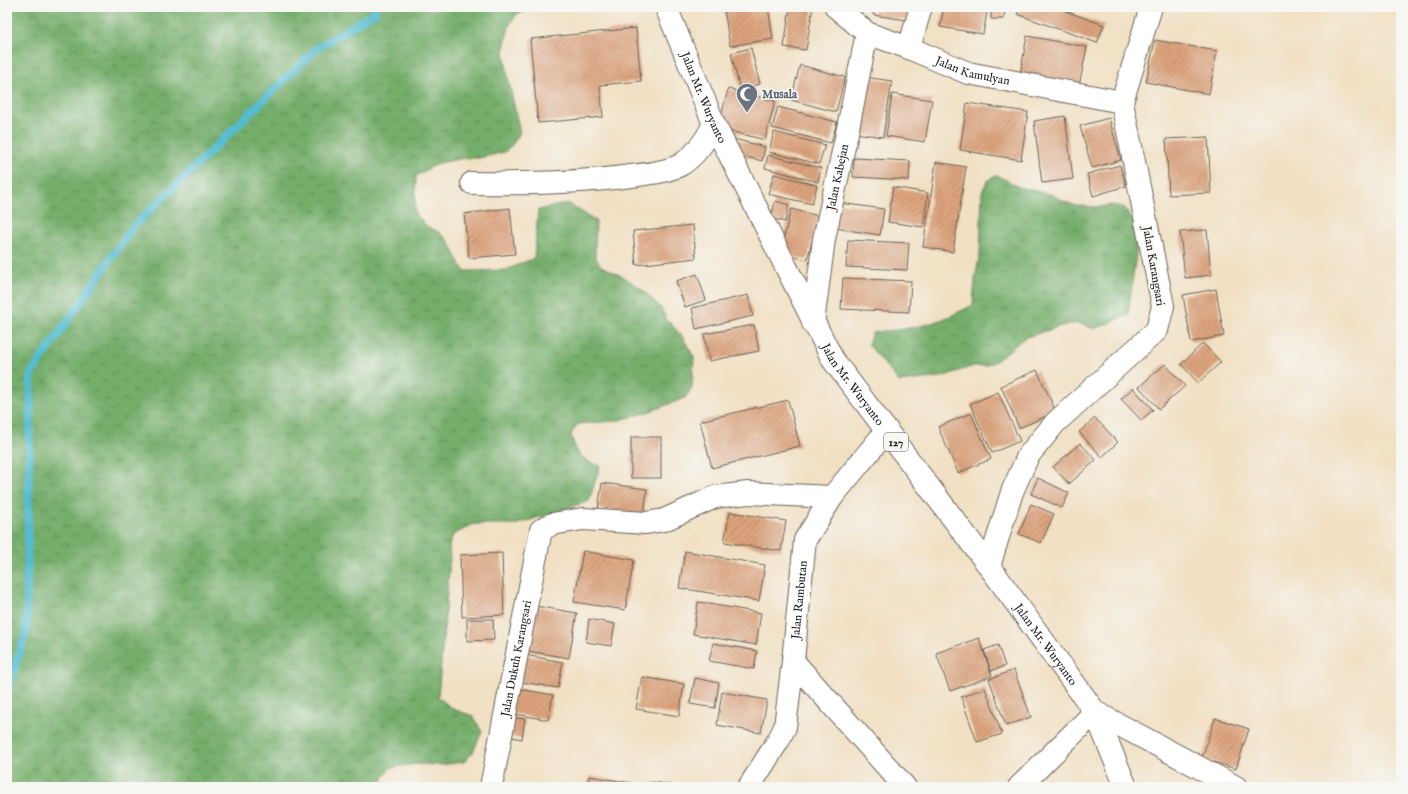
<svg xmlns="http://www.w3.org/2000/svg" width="1408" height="794" viewBox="0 0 1408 794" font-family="'IM FELL English',serif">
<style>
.forest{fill:url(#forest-crowns);stroke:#486444}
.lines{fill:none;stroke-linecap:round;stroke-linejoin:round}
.stream{stroke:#53bcd1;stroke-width:8}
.building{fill:url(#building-hatch)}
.minor-casing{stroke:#676156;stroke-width:24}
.major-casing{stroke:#676156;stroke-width:24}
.minor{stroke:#fff;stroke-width:22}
.major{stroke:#fff;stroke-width:22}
.labels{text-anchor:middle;stroke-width:3.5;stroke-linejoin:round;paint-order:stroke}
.shield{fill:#f6f6f2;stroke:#5d5d5c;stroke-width:1}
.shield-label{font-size:11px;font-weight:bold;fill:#1c1c1c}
.street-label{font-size:12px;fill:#1c1c1c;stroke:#f6f6f2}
.worship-label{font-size:12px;font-weight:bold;fill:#5b616d;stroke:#f6f6f2;text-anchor:start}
</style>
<defs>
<pattern id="forest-crowns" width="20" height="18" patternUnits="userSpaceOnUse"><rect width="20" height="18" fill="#75ad6b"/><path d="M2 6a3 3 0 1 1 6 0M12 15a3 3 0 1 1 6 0" fill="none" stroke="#5f8c57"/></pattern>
<pattern id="building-hatch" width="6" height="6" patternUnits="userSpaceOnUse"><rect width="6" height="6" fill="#dda47e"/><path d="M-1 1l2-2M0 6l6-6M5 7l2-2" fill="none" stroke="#b28566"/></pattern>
</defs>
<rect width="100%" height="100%" fill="#f6f6f2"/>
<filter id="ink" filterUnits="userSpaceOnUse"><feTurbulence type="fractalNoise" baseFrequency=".025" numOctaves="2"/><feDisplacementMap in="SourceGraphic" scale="8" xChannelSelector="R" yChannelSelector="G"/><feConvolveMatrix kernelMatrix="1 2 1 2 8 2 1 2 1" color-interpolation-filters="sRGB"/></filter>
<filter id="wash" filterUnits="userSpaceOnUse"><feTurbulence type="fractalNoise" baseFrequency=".012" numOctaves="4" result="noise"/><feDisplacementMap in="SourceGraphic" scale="16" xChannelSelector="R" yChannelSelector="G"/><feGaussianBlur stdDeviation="0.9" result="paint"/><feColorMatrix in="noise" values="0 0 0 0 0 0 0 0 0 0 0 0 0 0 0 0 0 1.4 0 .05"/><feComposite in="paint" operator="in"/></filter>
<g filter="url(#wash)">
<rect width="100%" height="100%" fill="#f1e0c3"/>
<!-- forest -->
<g class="forest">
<path d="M7,7H555L530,10L517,14L510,24L506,38L504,52L508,77L520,133L513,144L505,152L479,158H466L439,163L416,176L415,212L426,226L437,231L448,240L464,271L506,270L534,258L538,210L568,203L596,221L595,257L601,266L624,277L644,291L661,308L666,319L682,336L694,357L692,388L685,398L651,411L616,421L578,424L571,434C576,454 581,460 600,466L589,501L518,524H474L453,535L449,546L450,559L438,697L453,709L473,716L482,732L472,754L464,762L440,765L415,764L390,768L383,778L382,787H7Z"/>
<path d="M997,175L1019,187L1053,195L1063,201L1076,206L1100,207L1111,205L1124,207L1139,231L1128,315L1094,329L1082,324H1069L1058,327L1024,338L996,361L985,366H974L941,377L899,382L868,344L872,333C884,330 897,331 909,328C935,324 951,316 973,305L975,278L980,254L982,192L987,181Z"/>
</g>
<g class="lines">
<!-- stream -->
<path class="stream" d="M7,690L26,633L31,374L132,228L316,49L375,12V7"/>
</g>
<g id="blocks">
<!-- building -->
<g class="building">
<path d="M736,7H768L773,39L730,46L724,9Z"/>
<path d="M790,7H813L806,50L784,47Z"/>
<path d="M875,7H909L907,20L873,15Z"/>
<path d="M944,7H988L983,34L940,27Z"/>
<path d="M991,7H1005L1004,19H991Z"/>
<path d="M1020,7H1054L1104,25L1097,43L1017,14Z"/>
<path d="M636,28L641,81L600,85L603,117L538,123L530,39Z"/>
<path d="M1027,36L1087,47L1078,91L1019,80Z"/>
<path d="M1155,40L1217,51L1209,94L1146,82Z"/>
<path d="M751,48L760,84L740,89L731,53Z"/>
<path d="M800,65L845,77L836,112L791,100Z"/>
<path d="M864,77L892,81L883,137L855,133Z"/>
<path d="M728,89L775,101L765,140L718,128Z"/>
<path d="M892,94L932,100L925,142L886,136Z"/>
<path d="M967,103L1028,112L1021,160L960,150Z"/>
<path d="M778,107L837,122L831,143L772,128Z"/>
<path d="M1065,116L1073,179L1042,183L1034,121Z"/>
<path d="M1109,118L1121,160L1092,168L1080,126Z"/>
<path d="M774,132L825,145L819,164L769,152Z"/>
<path d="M1208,137L1211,193L1169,195L1166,139Z"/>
<path d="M734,139L765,147L762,161L731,153Z"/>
<path d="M768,155L821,168L818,182L765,168Z"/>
<path d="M854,158L910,161L909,180L853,177Z"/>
<path d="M936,162L966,167L953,252L923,247Z"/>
<path d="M1120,165L1126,186L1093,196L1087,174Z"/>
<path d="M774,174L817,185L812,204L768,194Z"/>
<path d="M893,187L928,193L923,227L888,222Z"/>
<path d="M775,201L789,205L785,222L771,218Z"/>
<path d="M839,203L884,209L880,235L835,228Z"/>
<path d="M510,208L515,254L469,258L464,214Z"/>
<path d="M791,209L819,216L807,260L780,253Z"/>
<path d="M693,225L696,258L636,265L633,231Z"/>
<path d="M1207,230L1211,275L1185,278L1180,232Z"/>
<path d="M848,240L909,243L907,270L846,267Z"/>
<path d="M697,274L706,300L685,307L676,281Z"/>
<path d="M843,278L911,281L909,312L841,309Z"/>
<path d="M1216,289L1224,336L1191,342L1183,295Z"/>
<path d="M748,295L753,316L696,329L692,308Z"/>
<path d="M754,325L759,351L709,361L704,334Z"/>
<path d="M1203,343L1221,362L1198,383L1181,364Z"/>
<path d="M1165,364L1185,386L1159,409L1139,387Z"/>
<path d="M1037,370L1056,412L1019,428L1001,386Z"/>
<path d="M1133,388L1153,410L1141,420L1121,399Z"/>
<path d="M998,392L1020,441L992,453L970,404Z"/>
<path d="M788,400L800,446L712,468L700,421Z"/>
<path d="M971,413L991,459L958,473L938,427Z"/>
<path d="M1095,418L1118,442L1102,457L1079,432Z"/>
<rect x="631" y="437" width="30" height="41"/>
<path d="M1080,443L1096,460L1069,484L1053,467Z"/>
<path d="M1038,478L1069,493L1062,508L1031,494Z"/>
<path d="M602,483L647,489L644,515L598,509Z"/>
<path d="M1031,504L1054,514L1041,543L1019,534Z"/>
<path d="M730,512L786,521L781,551L724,542Z"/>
<path d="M583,551L634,560L625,610L574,602Z"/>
<path d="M685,551L765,565L759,601L679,588Z"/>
<path d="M502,553L504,615L462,617L460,555Z"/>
<path d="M698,602L761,613L756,645L693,634Z"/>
<path d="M529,605L577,613L569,658L522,650Z"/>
<path d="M467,619H493L494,640L467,641Z"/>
<path d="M589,619L615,624L611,646L586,642Z"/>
<path d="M979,638L992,676L950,691L936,653Z"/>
<path d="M713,643L757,651L754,669L709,661Z"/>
<path d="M998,645L1005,666L991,671L984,650Z"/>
<path d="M519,654L563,662L558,688L515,681Z"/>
<path d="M1014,670L1031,717L1006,726L989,679Z"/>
<path d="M642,677L684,684L679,716L636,709Z"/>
<path d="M695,678L719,683L715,708L690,704Z"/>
<path d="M514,688L553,695L548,720L510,713Z"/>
<path d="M985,688L1002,734L977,742L961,697Z"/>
<path d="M722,692L767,700L761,733L717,725Z"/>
<path d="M505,716L525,719L522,739L502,735Z"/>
<path d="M1215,718L1249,729L1236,769L1202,758Z"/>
<path d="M589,776L643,785V787H587Z"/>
<path d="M652,782L677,786V787H651Z"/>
</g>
</g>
</g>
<g filter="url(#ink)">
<use href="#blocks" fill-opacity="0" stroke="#676156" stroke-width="1"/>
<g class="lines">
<!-- minor casing -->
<g class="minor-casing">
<g id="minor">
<path id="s1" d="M836,7L867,33L909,48L968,73L1122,102"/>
<path d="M909,48L921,7"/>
<path d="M472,183C525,184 578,183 631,176C646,174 669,172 682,164C697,154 706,140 714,124"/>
<path id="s2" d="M813,323L824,239L847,133L867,33"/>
<path d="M989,566L1012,492L1028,456L1055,423L1157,330L1163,306L1122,102L1151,7"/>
<path d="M793,661L905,787"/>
<path id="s3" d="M491,787L541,530L552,524L583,519L646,523L664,520L715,497L748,493L832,497"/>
<path id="s4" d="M749,787L778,741L785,727L793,661L805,540L832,497L887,430"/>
<path d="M1019,787L1095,712L1126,787"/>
</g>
</g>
<!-- major casing -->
<g class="major-casing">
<g id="major">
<path id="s5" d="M666,7L714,124L833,360L989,566L1095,712L1236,787"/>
</g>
</g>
<!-- minor -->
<use href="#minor" class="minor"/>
<!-- major -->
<use href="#major" class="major"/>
</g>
</g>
<!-- icons -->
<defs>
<g id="mosque-pin" transform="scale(1.15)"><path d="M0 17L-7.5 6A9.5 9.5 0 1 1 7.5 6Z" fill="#6b7280" stroke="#f6f6f2"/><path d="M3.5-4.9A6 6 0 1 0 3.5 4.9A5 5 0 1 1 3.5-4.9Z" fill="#fff"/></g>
</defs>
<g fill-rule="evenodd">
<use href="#mosque-pin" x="747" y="94"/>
</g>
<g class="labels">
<!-- shield labels -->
<rect class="shield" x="884" y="433" width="24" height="18" rx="3"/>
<g class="shield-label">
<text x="896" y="446">127</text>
</g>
<!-- street labels -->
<g class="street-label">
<text dy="4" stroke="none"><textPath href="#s1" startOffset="153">Jalan Kamulyan</textPath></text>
<text dy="4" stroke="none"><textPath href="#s5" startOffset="98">Jalan Mr. Wuryanto</textPath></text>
<text dy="4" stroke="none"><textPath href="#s2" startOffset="148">Jalan Kabejan</textPath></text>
<text transform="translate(1154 266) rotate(80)" y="4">Jalan Karangsari</text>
<text dy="4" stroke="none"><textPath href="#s5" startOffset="422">Jalan Mr. Wuryanto</textPath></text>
<text dy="4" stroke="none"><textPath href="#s4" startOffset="198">Jalan Rambutan</textPath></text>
<text dy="4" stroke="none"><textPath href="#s5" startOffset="746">Jalan Mr. Wuryanto</textPath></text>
<text dy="4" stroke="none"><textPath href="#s3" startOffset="131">Jalan Dukuh Karangsari</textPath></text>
</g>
<!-- worship labels -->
<g class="worship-label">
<text x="762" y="98">Musala</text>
</g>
</g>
<!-- margin -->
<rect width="1408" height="794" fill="none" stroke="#f6f6f2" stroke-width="24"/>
</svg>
